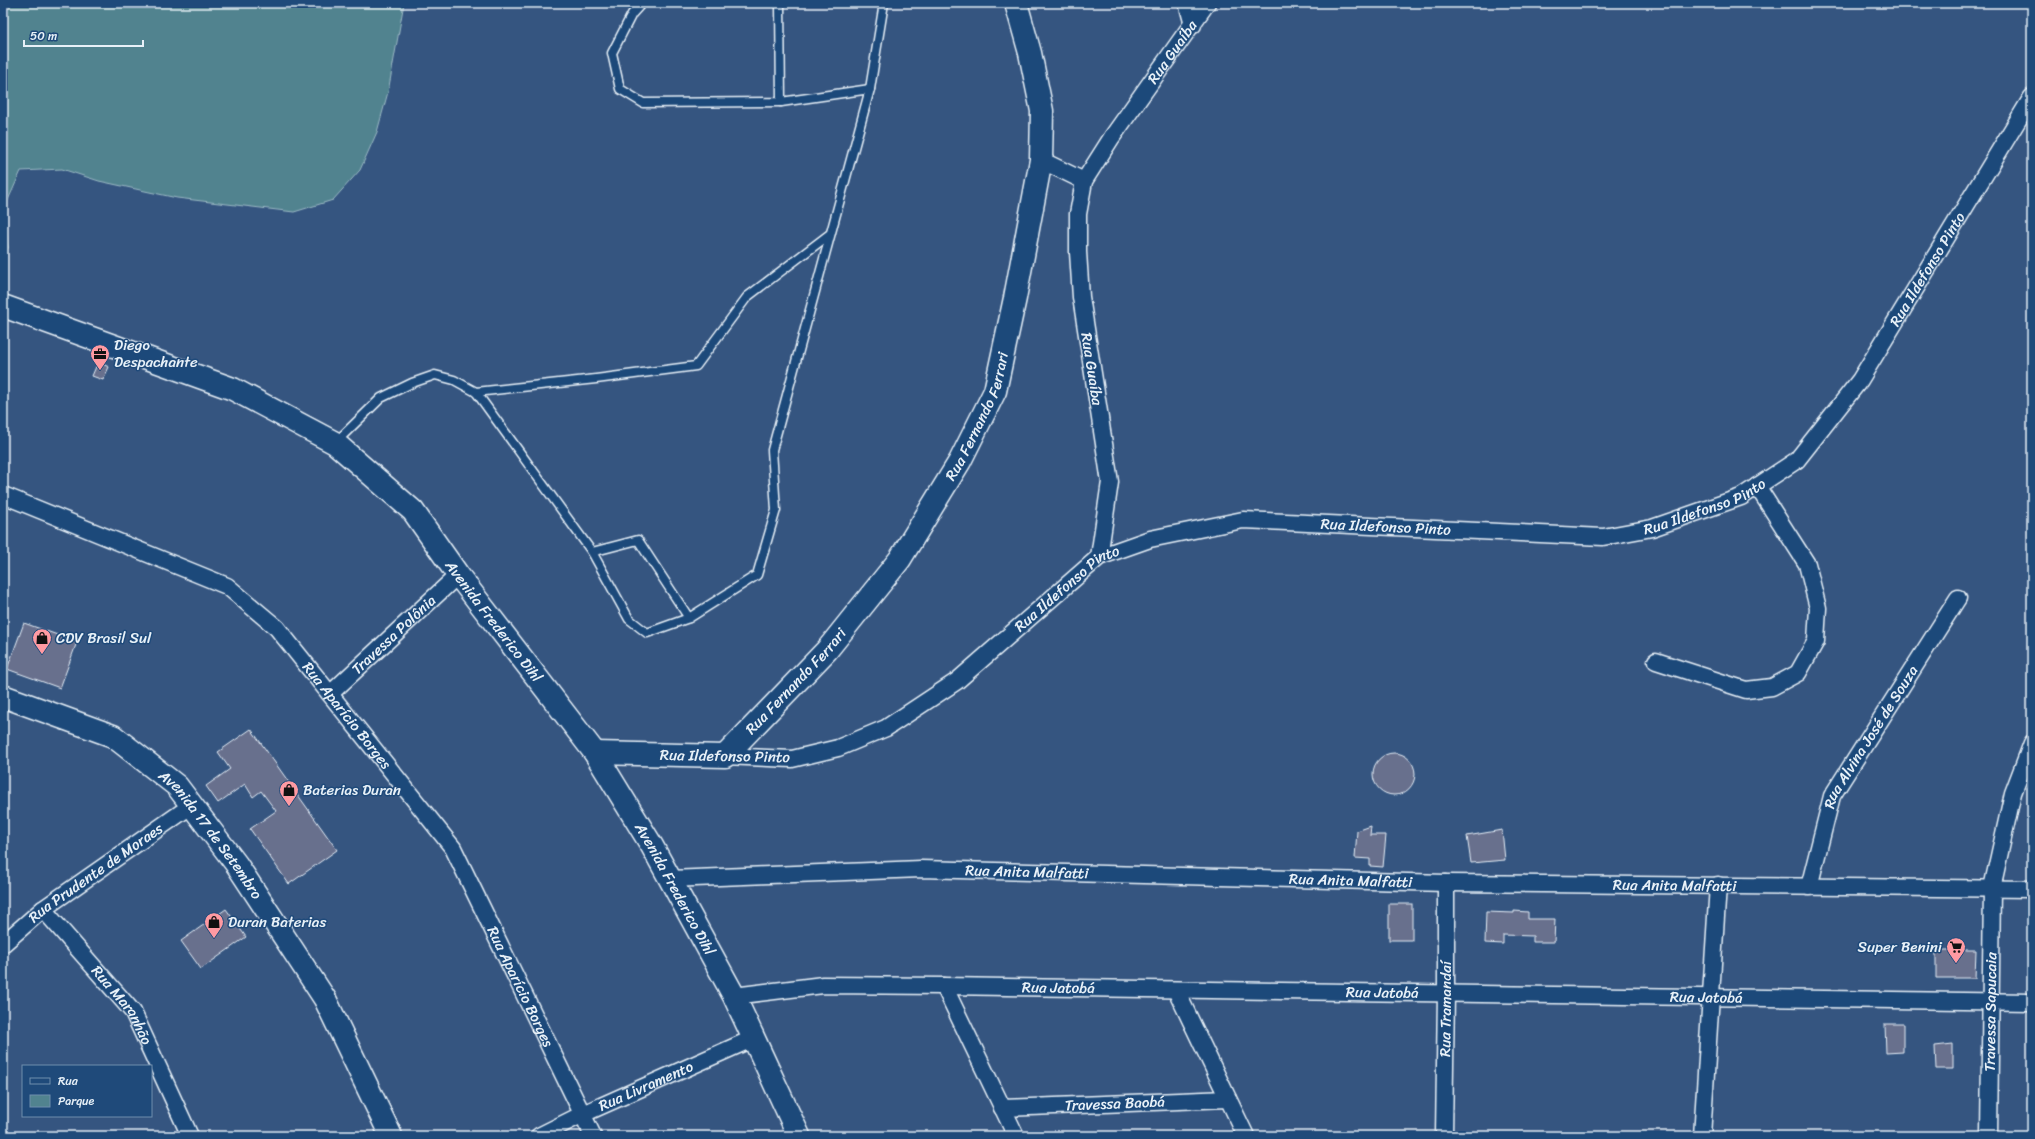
<svg xmlns="http://www.w3.org/2000/svg" width="2035" height="1139" viewBox="0 0 2035 1139" font-family="Sriracha,sans-serif">
<style>
.green{fill:#51838f;stroke:#9cbac4}
.building{fill:#686f8d;stroke:#e8f1f8}
.lines{fill:none;stroke-linecap:round;stroke-linejoin:round}
.service-casing{stroke:#e8f1f8;stroke-width:11}
.minor-casing{stroke:#e8f1f8;stroke-width:19}
.secondary-casing{stroke:#e8f1f8;stroke-width:25}
.service{stroke:#1f4a7a;stroke-width:8}
.minor{stroke:#1f4a7a;stroke-width:16}
.secondary{stroke:#1f4a7a;stroke-width:22}
.labels{text-anchor:middle;stroke-width:3;stroke-linejoin:round;paint-order:stroke}
.street-label{font-size:15px;fill:#e8f1f8;stroke:#1f4a7a}
.poi-label{font-size:15px;fill:#e8f1f8;stroke:#1f4a7a;text-anchor:start}
</style>
<rect width="100%" height="100%" fill="#355580"/>
<filter id="ink" filterUnits="userSpaceOnUse"><feTurbulence type="fractalNoise" baseFrequency=".025" numOctaves="2"/><feDisplacementMap in="SourceGraphic" scale="8" xChannelSelector="R" yChannelSelector="G"/><feConvolveMatrix kernelMatrix="1 2 1 2 8 2 1 2 1" color-interpolation-filters="sRGB"/></filter>
<g filter="url(#ink)">
<!-- green -->
<path class="green" d="M3,3H404L388,92L377,132L360,170L333,200L294,212L177,198L99,181L62,169L21,171L4,209L8,248L3,256Z"/>
<!-- building -->
<g class="building">
<path d="M98,362L109,367L103,380L92,376Z"/>
<path d="M24,623L77,642L60,688L7,669Z"/>
<path d="M251,729L337,850L289,884L250,829L276,811L261,791L253,797L245,784L218,803L206,786L230,769L218,752Z"/>
<circle cx="1394" cy="774" r="21"/>
<path d="M1371,826L1370,835H1386L1383,867L1370,866V859L1355,858L1357,831Z"/>
<path d="M1502,830L1505,860L1471,863L1467,836Z"/>
<rect x="1389" y="904" width="23" height="36"/>
<path d="M226,909L246,937L201,969L181,941Z"/>
<path d="M1514,911L1528,912V919H1555L1554,942H1533V936L1503,935V944L1485,943L1486,912L1514,913Z"/>
<path d="M1936,950H1976L1975,978H1936Z"/>
<path d="M1885,1024H1903V1052L1886,1053Z"/>
<path d="M1953,1044V1069H1936L1935,1046Z"/>
</g>
<g class="lines">
<!-- service casing -->
<g class="service-casing">
<g id="service">
<path d="M642,3L632,14L612,53L620,89L643,103L781,102L870,89"/>
<path d="M780,3L781,102"/>
<path d="M476,392L596,379L696,366L747,297L830,234"/>
<path d="M336,442L381,398L412,383L435,375L454,380L476,392L592,552L629,619L647,633L689,618L757,575L776,510L772,450L870,89L884,3"/>
<path d="M592,552L638,540L689,618"/>
</g>
</g>
<!-- minor casing -->
<g class="minor-casing">
<g id="minor">
<path d="M1187,3L1193,25"/>
<path d="M1041,160L1084,181"/>
<path id="s1" d="M3,495L227,586L277,628L453,848L593,1136"/>
<path id="s2" d="M1099,557L1110,482L1081,297L1078,252V214L1084,181L1112,137L1207,3"/>
<path d="M1656,661L1746,690L1772,687L1798,673L1816,641L1818,608L1807,564L1757,486"/>
<path id="s3" d="M330,694L458,575"/>
<path id="s4" d="M725,756L792,759L838,748L886,728L957,681L1099,557L1150,539L1243,520L1603,537L1652,528L1741,497L1797,460L1860,380L2032,97"/>
<path id="s5" d="M670,879L921,869L1446,883L2032,889"/>
<path id="s6" d="M1809,887L1832,796L1958,598"/>
<path id="s7" d="M43,909L133,1012L190,1136"/>
<path id="s8" d="M3,944L43,909L192,805"/>
<path d="M944,986L1016,1136"/>
<path d="M1176,990L1246,1136"/>
<path id="s9" d="M734,996L823,985L944,986L2032,1002"/>
<path id="s10" d="M1002,1108L1228,1099"/>
<path id="s11" d="M539,1136L583,1114L754,1038"/>
<path id="s12" d="M1444,1136L1446,993V883"/>
<path d="M1702,1136L1718,885"/>
<path id="s13" d="M1989,1136L1992,888L2013,793L2032,743"/>
</g>
</g>
<!-- secondary casing -->
<g class="secondary-casing">
<g id="secondary">
<path id="s14" d="M3,306L233,389L335,443L413,511L458,575L595,753L652,846L734,996L799,1136"/>
<path id="s15" d="M3,696L113,736L177,786L237,865L325,999L391,1136"/>
<path id="s16" d="M595,753L725,756L827,650L900,559L960,461L995,391L1015,298L1041,160L1042,111L1030,53L1016,3"/>
</g>
</g>
<!-- service -->
<use href="#service" class="service"/>
<!-- minor -->
<use href="#minor" class="minor"/>
<!-- secondary -->
<use href="#secondary" class="secondary"/>
</g>
</g>
<!-- icons -->
<defs>
<g id="office-pin" transform="scale(1)"><path d="M0 17L-7.5 6A9.5 9.5 0 1 1 7.5 6Z" fill="#ff9aa2" stroke="#1f4a7a"/><path d="M-6-3h4V-5.5h4V-3h4V5H-6ZM-1-4.5V-3h2v-1.5ZM-6 0V1H6V0Z" fill="#111"/></g>
<g id="shop-pin" transform="scale(1)"><path d="M0 17L-7.5 6A9.5 9.5 0 1 1 7.5 6Z" fill="#ff9aa2" stroke="#1f4a7a"/><path d="M-5-2.5h2.3a2.7 3.5 0 0 1 5.4 0H5L5.5 6h-11ZM-1.5-2.5h3a1.5 2.3 0 0 0-3 0Z" fill="#111"/></g>
<g id="supermarket-pin" transform="scale(1)"><path d="M0 17L-7.5 6A9.5 9.5 0 1 1 7.5 6Z" fill="#ff9aa2" stroke="#1f4a7a"/><path d="M-6-5.5h2.5l.6 2H6L4.5 2H-2.5L-4.4-4H-6ZM-1.5 3.2a1.3 1.3 0 1 0 .1 0ZM3 3.2a1.3 1.3 0 1 0 .1 0Z" fill="#111"/></g>
</defs>
<g fill-rule="evenodd">
<use href="#office-pin" x="100" y="354"/>
<use href="#shop-pin" x="42" y="638"/>
<use href="#shop-pin" x="289" y="790"/>
<use href="#shop-pin" x="214" y="922"/>
<use href="#supermarket-pin" x="1956" y="947"/>
</g>
<g class="labels">
<!-- street labels -->
<g class="street-label">
<text dy="5" stroke="none"><textPath href="#s2" startOffset="536">Rua Guaíba</textPath></text>
<text dy="5" stroke="none"><textPath href="#s4" startOffset="1392">Rua Ildefonso Pinto</textPath></text>
<text transform="translate(1092 369) rotate(81)" y="5">Rua Guaíba</text>
<text dy="5" stroke="none"><textPath href="#s16" startOffset="557">Rua Fernando Ferrari</textPath></text>
<text dy="5" stroke="none"><textPath href="#s4" startOffset="1056">Rua Ildefonso Pinto</textPath></text>
<text dy="5" stroke="none"><textPath href="#s4" startOffset="732">Rua Ildefonso Pinto</textPath></text>
<text dy="5" stroke="none"><textPath href="#s4" startOffset="396">Rua Ildefonso Pinto</textPath></text>
<text dy="5" stroke="none"><textPath href="#s14" startOffset="600">Avenida Frederico Dihl</textPath></text>
<text dy="5" stroke="none"><textPath href="#s3" startOffset="87">Travessa Polônia</textPath></text>
<text dy="5" stroke="none"><textPath href="#s16" startOffset="233">Rua Fernando Ferrari</textPath></text>
<text dy="5" stroke="none"><textPath href="#s1" startOffset="419">Rua Aparício Borges</textPath></text>
<text dy="5" stroke="none"><textPath href="#s6" startOffset="164">Rua Alvina José de Souza</textPath></text>
<text transform="translate(725 756) rotate(1)" y="5">Rua Ildefonso Pinto</text>
<text dy="5" stroke="none"><textPath href="#s15" startOffset="257">Avenida 17 de Setembro</textPath></text>
<text dy="5" stroke="none"><textPath href="#s5" startOffset="357">Rua Anita Malfatti</textPath></text>
<text dy="5" stroke="none"><textPath href="#s8" startOffset="117">Rua Prudente de Moraes</textPath></text>
<text dy="5" stroke="none"><textPath href="#s5" startOffset="681">Rua Anita Malfatti</textPath></text>
<text dy="5" stroke="none"><textPath href="#s5" startOffset="1005">Rua Anita Malfatti</textPath></text>
<text dy="5" stroke="none"><textPath href="#s14" startOffset="924">Avenida Frederico Dihl</textPath></text>
<text dy="5" stroke="none"><textPath href="#s1" startOffset="743">Rua Aparício Borges</textPath></text>
<text dy="5" stroke="none"><textPath href="#s9" startOffset="325">Rua Jatobá</textPath></text>
<text dy="5" stroke="none"><textPath href="#s9" startOffset="649">Rua Jatobá</textPath></text>
<text dy="5" stroke="none"><textPath href="#s9" startOffset="973">Rua Jatobá</textPath></text>
<text dy="5" stroke="none"><textPath href="#s7" startOffset="125">Rua Maranhão</textPath></text>
<text dy="5" stroke="none"><textPath href="#s12" startOffset="127">Rua Tramandaí</textPath></text>
<text dy="5" stroke="none"><textPath href="#s13" startOffset="124">Travessa Sapucaia</textPath></text>
<text dy="5" stroke="none"><textPath href="#s11" startOffset="118">Rua Livramento</textPath></text>
<text dy="5" stroke="none"><textPath href="#s10" startOffset="113">Travessa Baobá</textPath></text>
</g>
<!-- poi labels -->
<g class="poi-label">
<text x="114" y="350">Diego<tspan x="114" dy="17">Despachante</tspan></text>
<text x="56" y="643">CDV Brasil Sul</text>
<text x="303" y="795">Baterias Duran</text>
<text x="228" y="927">Duran Baterias</text>
<text x="1942" y="952" text-anchor="end">Super Benini</text>
</g>
</g>
<!-- margin -->
<rect width="2035" height="1139" fill="none" stroke="#1f4a7a" stroke-width="16"/>
<rect x="8" y="8" width="2019" height="1123" fill="none" stroke="#e8f1f8" stroke-width="1.5" filter="url(#ink)"/>
<!-- legend -->
<rect x="22" y="1065" width="130" height="52" fill="#1f4a7a" stroke="#6f8dac"/>
<rect x="30" y="1078" width="20" height="6" fill="#1f4a7a" stroke="#6f8dac"/>
<text x="58" y="1085" font-size="12" fill="#e8f1f8">Rua</text>
<rect x="30" y="1095" width="20" height="12" fill="#51838f" stroke="#6f8dac"/>
<text x="58" y="1105" font-size="12" fill="#e8f1f8">Parque</text>
<!-- scale -->
<path d="M24 40v6h119v-6" fill="none" stroke="#e8f1f8" stroke-width="2"/>
<text x="30" y="40" font-size="12" fill="#e8f1f8" stroke="#1f4a7a" stroke-width="3" paint-order="stroke">50 m</text>
</svg>
